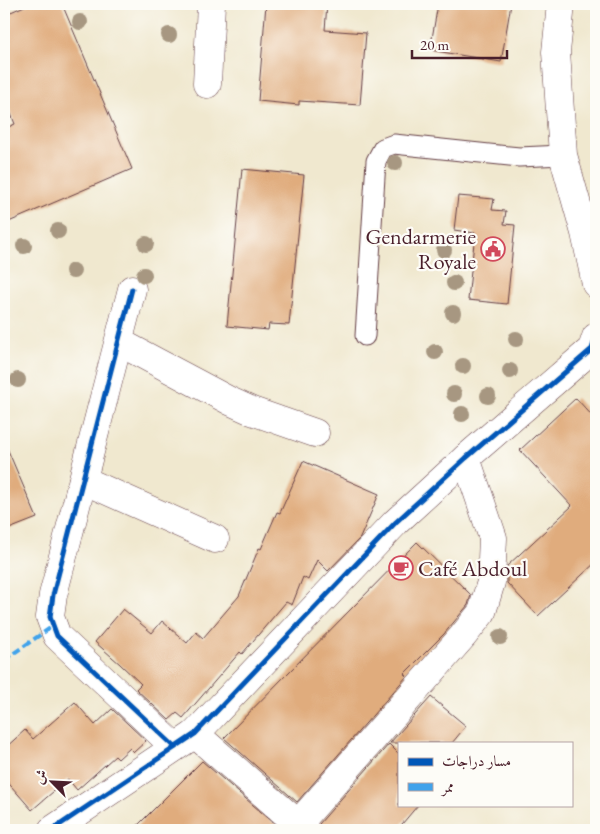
<svg xmlns="http://www.w3.org/2000/svg" width="600" height="834" viewBox="0 0 600 834" font-family="'EB Garamond',Amiri,serif">
<style>
.building{fill:#e0ac7d}
.lines{fill:none;stroke-linecap:round;stroke-linejoin:round}
.lane-casing{stroke:#633d44;stroke-width:21}
.street-casing{stroke:#633d44;stroke-width:29}
.secondary-casing{stroke:#633d44;stroke-width:29}
.lane{stroke:#fff;stroke-width:19}
.street{stroke:#fff;stroke-width:28}
.secondary{stroke:#fff;stroke-width:28}
.quiet{stroke:#40a2eb;stroke-width:4;stroke-dasharray:8 4;stroke-linecap:butt}
.cycleway-casing{stroke:#fdfcf7;stroke-width:8}
.cycleway{stroke:#0057b8;stroke-width:5}
.tree{fill:#a79781}
.labels{text-anchor:middle;stroke-width:4.5;stroke-linejoin:round;paint-order:stroke}
.poi-label{font-size:22px;fill:#4a1f2b;stroke:#fdfcf7;text-anchor:end}
</style>
<rect width="100%" height="100%" fill="#fdfcf7"/>
<filter id="ink" filterUnits="userSpaceOnUse"><feTurbulence type="fractalNoise" baseFrequency=".02" numOctaves="2"/><feDisplacementMap in="SourceGraphic" scale="10" xChannelSelector="R" yChannelSelector="G"/><feConvolveMatrix kernelMatrix="1 2 1 2 8 2 1 2 1" color-interpolation-filters="sRGB"/></filter>
<filter id="wash" filterUnits="userSpaceOnUse"><feTurbulence type="fractalNoise" baseFrequency=".0096" numOctaves="4" result="noise"/><feDisplacementMap in="SourceGraphic" scale="20" xChannelSelector="R" yChannelSelector="G"/><feGaussianBlur stdDeviation="1.12" result="paint"/><feColorMatrix in="noise" values="0 0 0 0 0 0 0 0 0 0 0 0 0 0 0 0 0 1.4 0 .05"/><feComposite in="paint" operator="in"/></filter>
<g filter="url(#wash)">
<rect width="100%" height="100%" fill="#f0e8cf"/>
<g id="blocks">
<!-- building -->
<g class="building">
<path d="M29,4H62L132,169L4,224V129L15,124L4,96V15Z"/>
<path d="M266,4H327L325,30L366,33L360,105L299,101V105L258,101Z"/>
<path d="M438,4H511L501,62L430,50Z"/>
<path d="M242,169L304,175L289,325L269,324L268,330L227,326Z"/>
<path d="M458,196L494,199L492,210L506,211L504,224L515,225L507,304L468,300L475,233L454,230Z"/>
<path d="M576,398L596,420V562L538,616L507,583V566L572,506L520,450Z"/>
<path d="M4,441L37,518L4,531Z"/>
<path d="M303,461L379,494L360,538L328,571L317,560L308,580L303,577L292,605L286,602L242,654L240,652L183,718L177,713L169,720L136,689L141,684L120,664L95,642L123,609L152,633L162,621L187,643L196,632L203,638L239,596L259,548L261,549L277,512L280,513Z"/>
<path d="M417,542L471,595L468,605L444,634L404,674L407,676L297,802L224,738Z"/>
<path d="M431,697L466,726L452,743H390Z"/>
<path d="M75,702L95,725L112,709L146,741L134,752L130,748L118,759L115,756L77,790L68,779L32,810L4,778V749L25,730L33,739Z"/>
<path d="M389,744L399,754V805H418L397,830H320L319,824Z"/>
<path d="M202,761L282,830H133Z"/>
</g>
</g>
</g>
<g filter="url(#ink)">
<use href="#blocks" fill-opacity="0" stroke="#633d44" stroke-width="1"/>
<g class="lines">
<!-- lane casing -->
<g class="lane-casing">
<path id="lane" d="M365,336L376,161L383,148L394,144L519,157L563,155"/>
</g>
<!-- street casing -->
<g class="street-casing">
<g id="street">
<path d="M207,84L211,4"/>
<path d="M132,289L53,595L50,617L57,636L175,747"/>
<path d="M119,342L230,401L252,411L315,433"/>
<path d="M83,480L215,539"/>
<path d="M195,734L305,830"/>
<path d="M298,824L463,636L482,612L491,582L493,538L466,458"/>
</g>
</g>
<!-- secondary casing -->
<g class="secondary-casing">
<g id="secondary">
<path d="M561,4L556,52L563,155L585,233L596,284"/>
<path d="M52,830L195,734L396,522L466,458L592,349L596,337"/>
</g>
</g>
<!-- lane -->
<use href="#lane" class="lane"/>
<!-- street -->
<use href="#street" class="street"/>
<!-- secondary -->
<use href="#secondary" class="secondary"/>
<!-- quiet -->
<path class="quiet" d="M4,660L53,626"/>
<!-- cycleway casing -->
<g class="cycleway-casing">
<g id="cycleway">
<path d="M132,289L53,595L50,617L57,636L175,747"/>
<path d="M52,830L195,734L396,522L466,458L592,349L596,337"/>
</g>
</g>
<!-- cycleway -->
<use href="#cycleway" class="cycleway"/>
</g>
<!-- trees -->
<g class="tree">
<circle cx="80" cy="22" r="8"/>
<circle cx="169" cy="35" r="8"/>
<circle cx="395" cy="163" r="8"/>
<circle cx="58" cy="231" r="8"/>
<circle cx="146" cy="244" r="8"/>
<circle cx="24" cy="246" r="8"/>
<circle cx="444" cy="250" r="8"/>
<circle cx="73" cy="271" r="8"/>
<circle cx="144" cy="275" r="8"/>
<circle cx="454" cy="283" r="8"/>
<circle cx="453" cy="313" r="8"/>
<circle cx="516" cy="339" r="8"/>
<circle cx="435" cy="352" r="8"/>
<circle cx="463" cy="366" r="8"/>
<circle cx="510" cy="371" r="8"/>
<circle cx="18" cy="380" r="8"/>
<circle cx="454" cy="394" r="8"/>
<circle cx="488" cy="396" r="8"/>
<circle cx="462" cy="414" r="8"/>
<circle cx="500" cy="637" r="8"/>
</g>
</g>
<!-- icons -->
<defs>
<g id="civic-ring" transform="scale(1.25)"><circle r="9.5" fill="#fdfcf7" stroke="#d1495b" stroke-width="1.5"/><path d="M-.6-6.5H3V-4.5H.6V-3L4-1V1h2V6H-6V1h2V-1L-.6-3ZM-1.2 2.5V6h2.4V2.5Z" fill="#d1495b"/></g>
<g id="cafe-ring" transform="scale(1.25)"><circle r="9.5" fill="#fdfcf7" stroke="#d1495b" stroke-width="1.5"/><path d="M-5.5-4.5H6V0H3Q3 3.5 0 3.5H-2.5Q-5.5 3.5-5.5 0ZM3-3.2v2h1.7v-2ZM-6 4.5H4V6H-6Z" fill="#d1495b"/></g>
</defs>
<g fill-rule="evenodd">
<use href="#civic-ring" x="493" y="249"/>
<use href="#cafe-ring" x="401" y="568"/>
</g>
<g class="labels">
<!-- poi labels -->
<g class="poi-label">
<text x="476" y="244">Gendarmerie<tspan x="476" dy="25">Royale</tspan></text>
<text x="418" y="576" text-anchor="start">Café Abdoul</text>
</g>
</g>
<!-- margin -->
<rect width="600" height="834" fill="none" stroke="#fdfcf7" stroke-width="20"/>
<!-- legend -->
<rect x="398" y="742" width="175" height="65" fill="#fdfcf7" stroke="#b5a4a5"/>
<rect x="408" y="758" width="25" height="8" fill="#0057b8" stroke="#b5a4a5"/>
<text x="442" y="766" font-size="15" fill="#4a1f2b">مسار دراجات</text>
<rect x="408" y="783" width="25" height="8" fill="#40a2eb" stroke="#b5a4a5"/>
<text x="442" y="792" font-size="15" fill="#4a1f2b">ممر</text>
<!-- north arrow -->
<g transform="translate(52 782) rotate(294)" stroke="#fdfcf7" stroke-width="4" paint-order="stroke">
<path d="M0-4L9 19L0 12L-9 19Z" fill="#4a1f2b"/>
<text y="-8" font-size="14" font-weight="bold" text-anchor="middle" fill="#4a1f2b">ش</text>
</g>
<!-- scale -->
<path d="M412 50v8h95v-8" fill="none" stroke="#4a1f2b" stroke-width="2.5"/>
<text x="420" y="50" font-size="15" fill="#4a1f2b" stroke="#fdfcf7" stroke-width="4" paint-order="stroke">20 m</text>
</svg>
